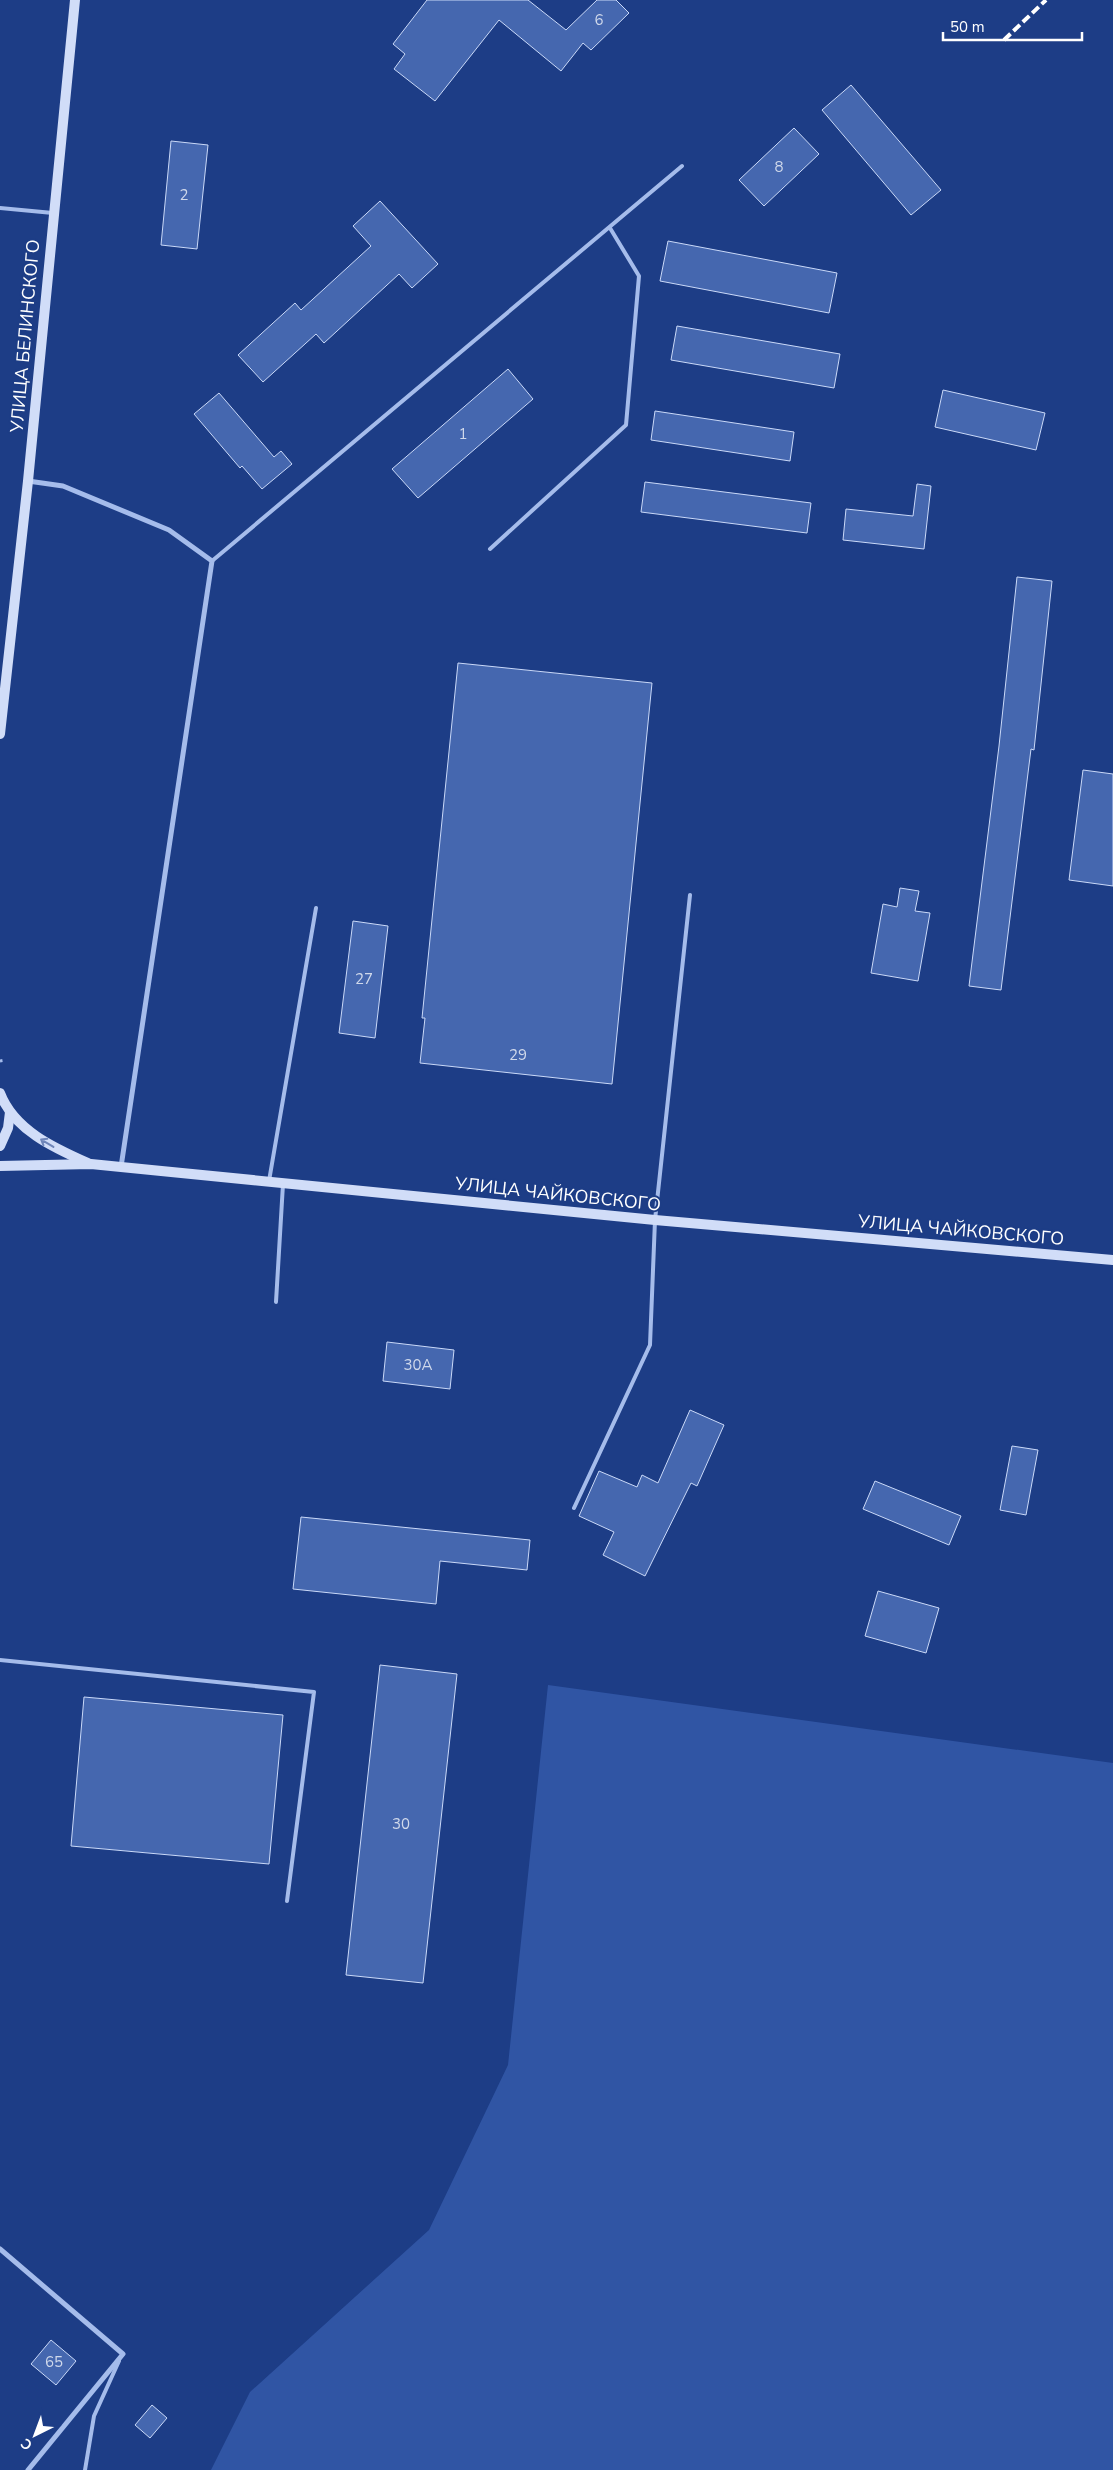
<svg xmlns="http://www.w3.org/2000/svg" width="1113" height="2470" viewBox="0 0 1113 2470" font-family="'Nunito Sans',sans-serif">
<style>
.green{fill:#3055a4}
.building{fill:#4567af;stroke:#cad9f8}
.lines{fill:none;stroke-linecap:round;stroke-linejoin:round}
.path{stroke:#a5bceb;stroke-width:3;stroke-dasharray:2.5 4;stroke-linecap:butt}
.lane{stroke:#a5bceb;stroke-width:4}
.street{stroke:#a5bceb;stroke-width:5}
.secondary{stroke:#d1ddf8;stroke-width:10}
.rail{stroke:#fff;stroke-width:4;stroke-dasharray:9 4;stroke-linecap:butt}
.oneway{stroke:#6e85b9}
.labels{text-anchor:middle;stroke-width:4;stroke-linejoin:round;paint-order:stroke}
.number-label{font-size:15px;fill:#d0d9eb}
.street-label{font-size:18px;fill:#fff;stroke:#1d3d86}
</style>
<rect width="100%" height="100%" fill="#1d3d86"/>
<!-- green -->
<path class="green" d="M548,1685L1113,1763V2470H211L250,2392L429,2230L508,2065Z"/>
<!-- building -->
<g class="building">
<path d="M427,0H528L566,30L597,0H616L629,13L591,50L583,43L561,71L499,20L435,101L394,69L405,54L393,44Z"/>
<path d="M851,85L941,190L911,215L822,110Z"/>
<path d="M794,128L819,154L764,206L739,180Z"/>
<path d="M171,141L208,145L197,249L161,245Z"/>
<path d="M380,201L438,264L412,288L399,274L324,343L316,334L263,382L238,355L295,303L301,310L371,246L353,226Z"/>
<path d="M668,241L837,273L829,313L660,281Z"/>
<path d="M677,326L840,354L834,388L671,360Z"/>
<path d="M508,369L533,399L418,498L392,469Z"/>
<path d="M943,390L1045,413L1036,450L935,427Z"/>
<path d="M219,393L274,457L281,451L292,464L262,489L242,466L240,468L194,414Z"/>
<path d="M655,411L794,432L790,461L651,440Z"/>
<path d="M645,482L811,503L807,533L641,512Z"/>
<path d="M917,484L931,486L924,549L843,540L846,509L913,516Z"/>
<path d="M1017,577L1052,581L1034,750L1031,749L1001,990L969,986L999,746Z"/>
<path d="M458,663L652,683L612,1084L420,1063L425,1018H422Z"/>
<path d="M1083,770L1113,774V886L1069,880Z"/>
<path d="M900,888L919,891L915,911L930,913L918,981L871,973L883,904L897,907Z"/>
<path d="M353,921L388,926L375,1038L339,1033Z"/>
<path d="M387,1342L454,1350L450,1389L383,1381Z"/>
<path d="M690,1410L724,1425L697,1486L691,1483L645,1576L603,1555L614,1532L579,1516L599,1471L637,1487L642,1475L658,1483Z"/>
<path d="M1012,1446L1038,1450L1026,1515L1000,1510Z"/>
<path d="M875,1481L961,1516L949,1545L863,1509Z"/>
<path d="M301,1517L530,1540L527,1570L440,1561L436,1604L293,1589Z"/>
<path d="M878,1591L939,1608L926,1653L865,1636Z"/>
<path d="M380,1665L457,1674L423,1983L346,1975Z"/>
<path d="M84,1697L283,1715L269,1864L71,1846Z"/>
<path d="M51,2340L76,2361L56,2385L31,2364Z"/>
<path d="M152,2405L167,2418L150,2438L135,2425Z"/>
</g>
<g class="lines">
<!-- path -->
<path class="path" d="M0,1061L6,1060"/>
<!-- lane -->
<g class="lane">
<path d="M0,208L53,213"/>
<path d="M490,549L626,425L639,276L610,228"/>
<path d="M212,561L682,166"/>
<path d="M269,1181L316,908"/>
<path d="M276,1302L283,1184"/>
<path d="M574,1508L650,1345L655,1220L690,895"/>
<path d="M0,1660L314,1692L287,1901"/>
<path d="M85,2470L94,2416L119,2361"/>
</g>
<!-- street -->
<g class="street">
<path d="M28,481L63,486L169,530L212,561L121,1167"/>
<path d="M0,2249L123,2354L28,2470"/>
</g>
<!-- secondary -->
<g class="secondary">
<path d="M0,734L28,481L75,0"/>
<path d="M0,1093C14,1130 54,1148 88,1163"/>
<path d="M0,1146L8,1128L10,1112"/>
<path d="M0,1166L91,1164L121,1167L655,1220L1113,1260"/>
</g>
<!-- rail -->
<path class="rail" d="M1004,40L1046,0"/>
</g>
<!-- one-way arrows -->
<defs><path id="oneway-shaft" d="M-6 0H5M1.5-3L5.5 0L1.5 3" fill="none" stroke-width="1.6" stroke-linecap="round" stroke-linejoin="round" transform="scale(1.25)"/></defs>
<use class="oneway" href="#oneway-shaft" transform="translate(47 1143) rotate(-149)"/>
<g class="labels">
<!-- number labels -->
<g class="number-label">
<text x="599" y="25">6</text>
<text x="779" y="172">8</text>
<text x="184" y="200">2</text>
<text x="463" y="439">1</text>
<text x="364" y="984">27</text>
<text x="518" y="1060">29</text>
<text x="418" y="1370">30А</text>
<text x="401" y="1829">30</text>
<text x="54" y="2367">65</text>
</g>
<!-- street labels -->
<g class="street-label">
<text transform="translate(25 336) rotate(-85)" y="6">УЛИЦА БЕЛИНСКОГО</text>
<text transform="translate(558 1194) rotate(6)" y="6">УЛИЦА ЧАЙКОВСКОГО</text>
<text transform="translate(961 1230) rotate(5)" y="6">УЛИЦА ЧАЙКОВСКОГО</text>
</g>
</g>
<!-- north arrow -->
<g transform="translate(35 2435) rotate(222)" stroke="#1d3d86" stroke-width="4" paint-order="stroke">
<path d="M0-4L9 19L0 12L-9 19Z" fill="#ffffff"/>
<text y="-8" font-size="14" font-weight="bold" text-anchor="middle" fill="#ffffff">С</text>
</g>
<!-- scale -->
<path d="M943 32v8h139v-8" fill="none" stroke="#ffffff" stroke-width="2.5"/>
<text x="950" y="32" font-size="15" fill="#ffffff" stroke="#1d3d86" stroke-width="4" paint-order="stroke">50 m</text>
</svg>
